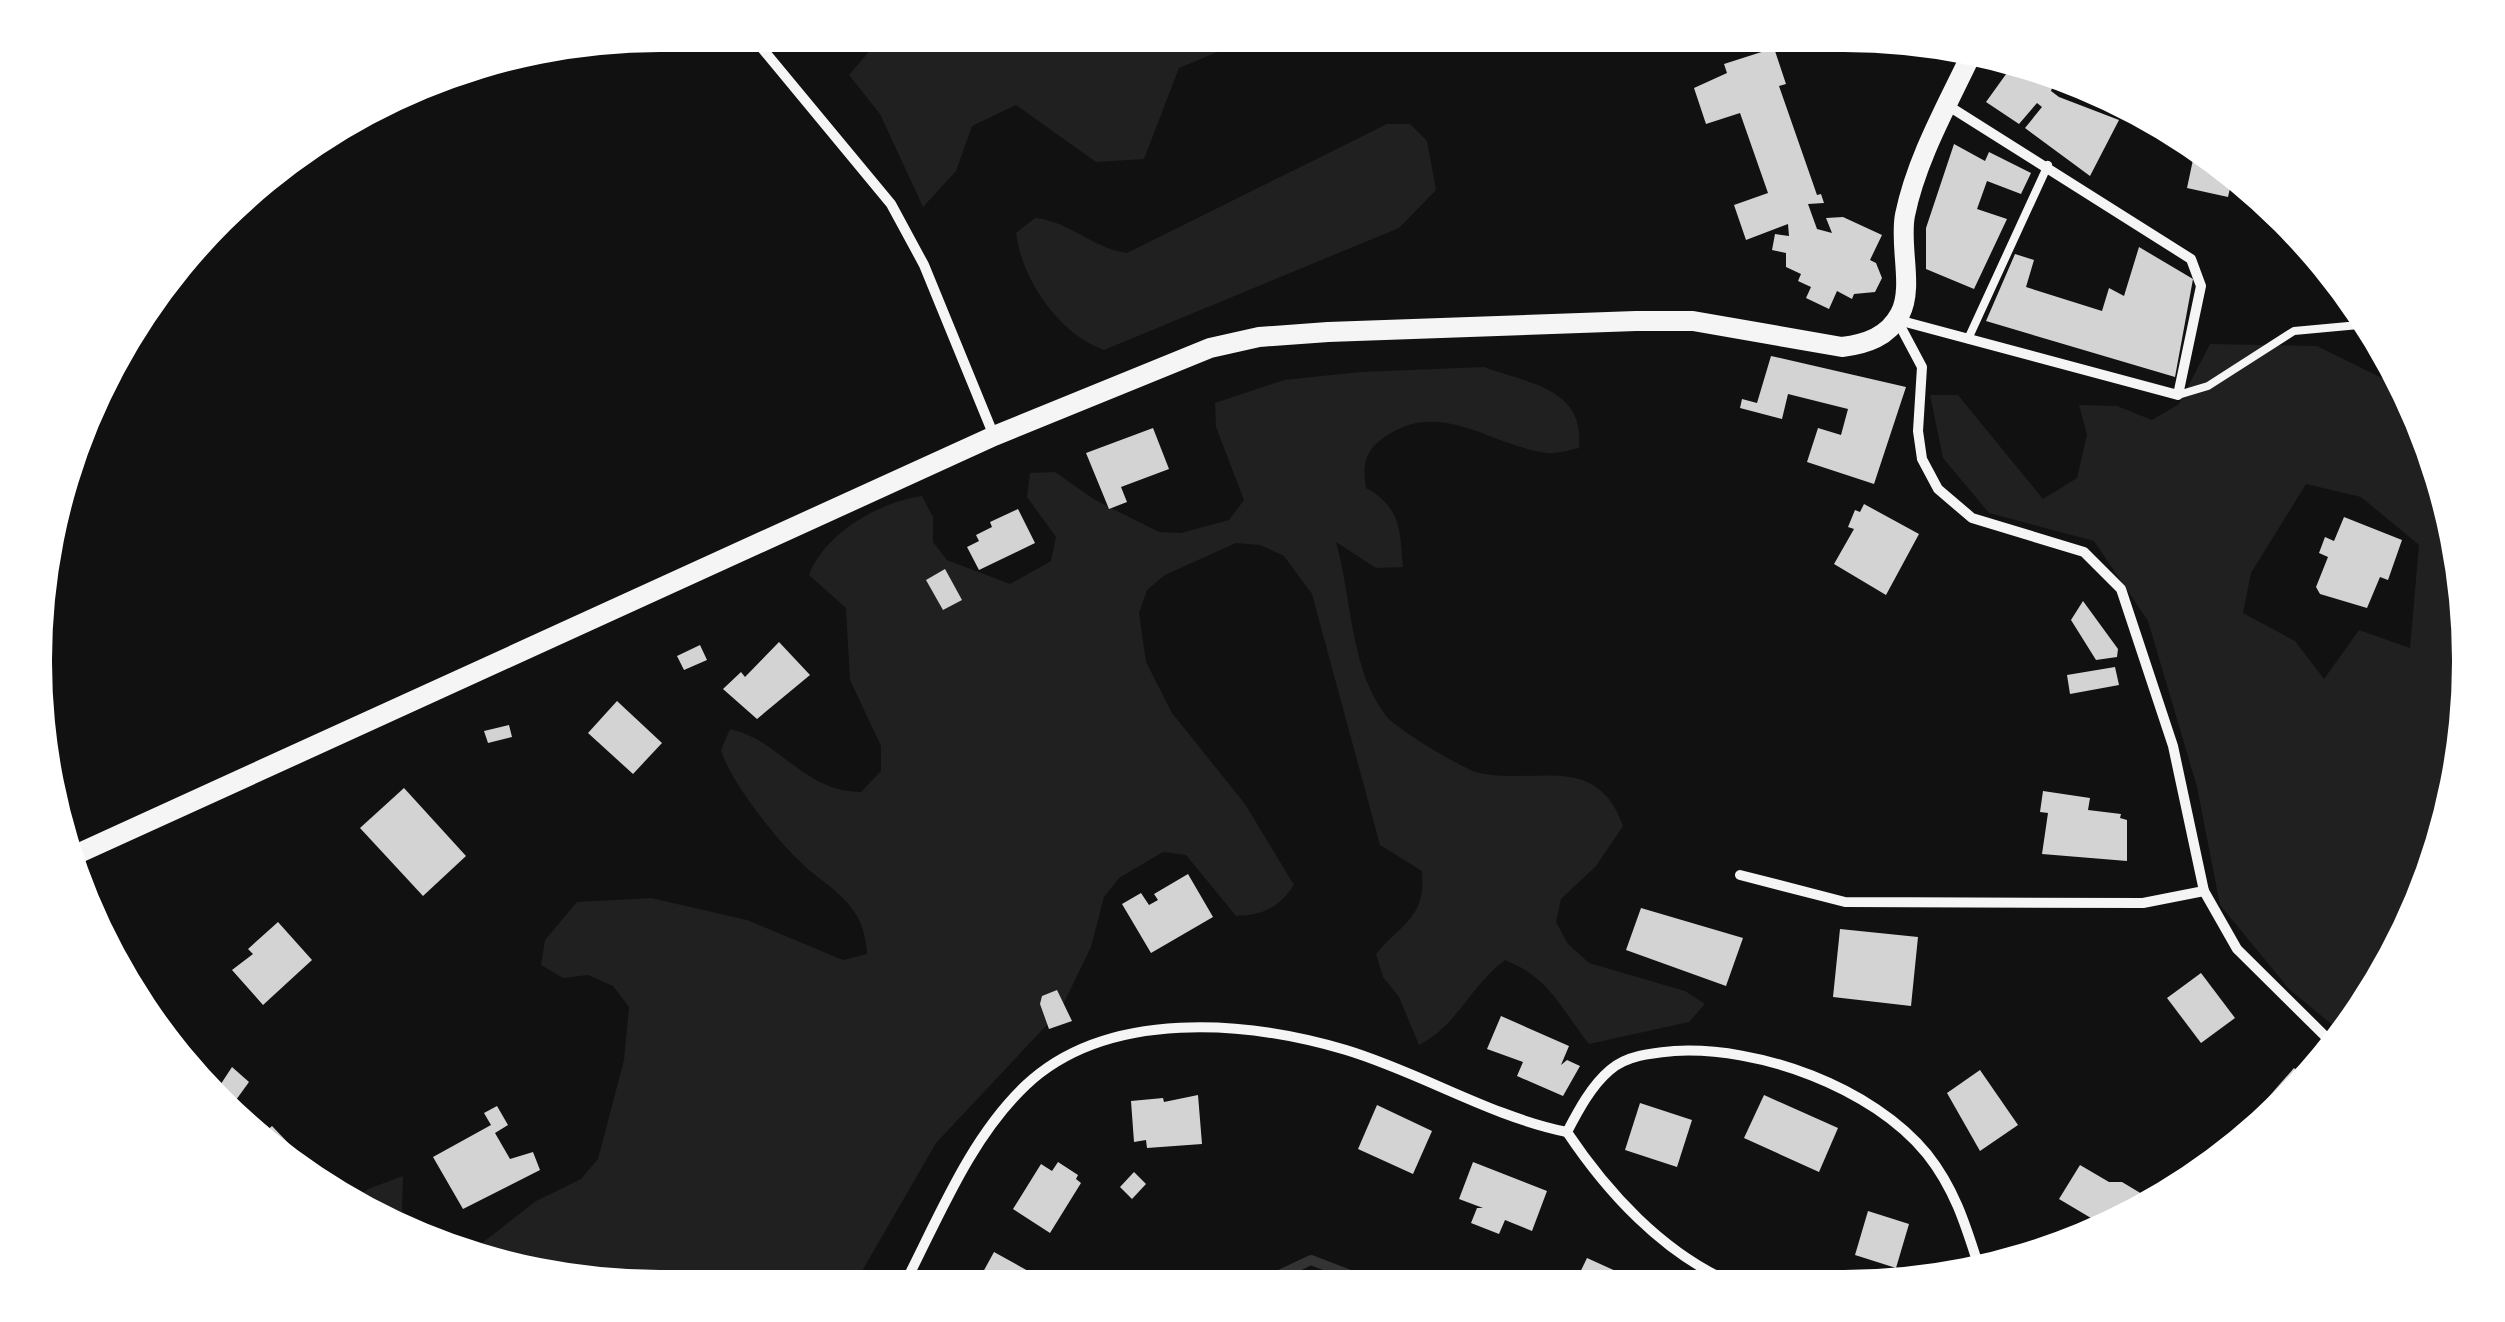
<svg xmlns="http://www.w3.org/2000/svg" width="2505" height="1322" viewBox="0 0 2505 1322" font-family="Montserrat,sans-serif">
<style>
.green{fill:#202020;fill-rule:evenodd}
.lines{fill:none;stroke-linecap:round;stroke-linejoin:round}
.stream{stroke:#333;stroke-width:10}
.building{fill:#d3d3d3}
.service{stroke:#f5f5f5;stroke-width:8}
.minor{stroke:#f5f5f5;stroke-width:10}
.secondary{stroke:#f5f5f5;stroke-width:20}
</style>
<rect width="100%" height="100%" fill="#111"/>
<!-- green -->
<g class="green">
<path d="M883,35L1256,36L1179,68L1144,159L1096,162L1016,105L972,126L956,171L923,207L880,114L849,75Z"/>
<path d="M1387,124H1410L1427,141L1436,190L1399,228L1104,350C1059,334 1022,280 1016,233L1035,218C1069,221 1092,248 1127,253Z"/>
<path d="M2210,344L2317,346L2392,383L2437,460L2469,703L2405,938L2342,1033L2289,989L2220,905L2197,787L2148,621L2094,541L1989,513L1943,458L1930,395H1958L2043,499L2077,478L2087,435L2079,405L2117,406L2152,420L2179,404ZM2306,484L2361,497L2419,545L2410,648L2359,630L2324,679L2295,641L2243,613L2251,573Z"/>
<path d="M1484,367C1530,384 1585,388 1579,448C1569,450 1558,454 1548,453C1493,447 1442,398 1386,436C1365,450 1362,464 1366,488C1401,507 1400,530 1403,567L1376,568L1336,542C1352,598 1350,671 1387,717C1397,729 1464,770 1479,773C1538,785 1597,752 1623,826L1596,866L1561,899L1556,922L1568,944L1589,963L1685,991L1705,1004L1689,1022L1589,1044C1562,1010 1549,977 1505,960C1470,986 1458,1025 1419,1045L1399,997L1383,977L1376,954C1403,922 1426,918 1422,871L1380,845L1312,594L1284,556L1260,545L1236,543L1165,575L1147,590L1139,613L1146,662L1172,713L1245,804L1294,885C1278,908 1264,915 1236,916L1186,855L1163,852L1119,878L1104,897L1091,947L1060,1011L936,1143L854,1285L621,1286L477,1247L536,1201L581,1179L598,1159L624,1060L629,1007L613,986L588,975L563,978L541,965L545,940L577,902L651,898L747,920L843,960L867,954C865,913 845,898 814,874C785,852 731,784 721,750L730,729C780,740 804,792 861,792L881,771V746L850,680L846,608L809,575C825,533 879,502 922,496L933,517V542L947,560L1010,584L1051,561L1056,537L1027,497L1030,473L1055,472L1095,500L1159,532L1181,533L1229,520L1244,500L1216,427L1215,403L1284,380L1360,372Z"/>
<path d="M403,1176L402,1210L414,1230L384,1222L354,1201L368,1189Z"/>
</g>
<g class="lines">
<!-- stream -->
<g class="stream">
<path d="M1419,1283L1434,1277L1445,1283"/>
<path d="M1260,1284L1311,1260L1371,1283"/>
</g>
</g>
<!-- building -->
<g class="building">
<path d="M1774,48L1786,84L1779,86L1817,195L1821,194L1824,203L1808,204L1817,229L1832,233L1826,218L1843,217L1882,235L1870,260L1876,263L1882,278L1875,292L1854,294L1852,299L1837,291L1829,309L1806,298L1811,287L1798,281L1801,274L1786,267V253L1772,250L1775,234L1789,236L1788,224L1746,240L1734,205L1768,193L1740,113L1706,124L1694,88L1727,73L1724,64Z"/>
<path d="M2009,70L2054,82L2051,91L2059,97L2119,120L2090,176L2025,128L2042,107L2037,103L2019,124L1986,102Z"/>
<path d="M1954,144L1985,161L1989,152L2031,173L2021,194L1987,181L1977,209L2007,219L1974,289L1926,269V228Z"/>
<path d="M2194,155L2231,184L2228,197L2187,188Z"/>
<path d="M2139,247L2193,279L2175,377L1986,321L2015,254L2034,260L2026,287L2102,311L2109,288L2124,296Z"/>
<path d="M1771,356L1906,387L1874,484L1807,462L1818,428L1841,435L1848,409L1788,394L1782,419L1740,408L1742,399L1757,403Z"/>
<path d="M1153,428L1169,469L1121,487L1127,502L1109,509L1086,453Z"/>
<path d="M1864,504L1919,534L1886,595L1834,564L1854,529L1848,527L1855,510L1860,512Z"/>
<path d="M1018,509L1035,543L979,570L967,547L979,541L976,535L992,527L990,522Z"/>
<path d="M2344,517L2402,540L2388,580L2380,577L2367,608L2320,594L2316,587L2328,557L2319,553L2325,537L2334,541Z"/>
<path d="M945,569L962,600L943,610L926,580Z"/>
<path d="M2083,601L2118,649L2117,657L2096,660L2071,620Z"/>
<path d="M779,642L810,675L757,719L723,689L741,672L745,677Z"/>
<path d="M700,645L707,660L684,670L677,656Z"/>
<path d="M2115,667L2119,685L2070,694L2067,675Z"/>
<path d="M617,701L662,743L633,774L588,733Z"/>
<path d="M509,725L512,737L488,743L484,731Z"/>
<path d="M404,788L466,856L423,896L360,828Z"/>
<path d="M2043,791L2090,798L2088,810L2121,814L2120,818L2127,820V861L2042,854L2048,813L2040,812Z"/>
<path d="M1188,874L1213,917L1151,953L1122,904L1141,893L1149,905L1158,900L1154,894Z"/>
<path d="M1641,908L1743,938L1726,986L1626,950Z"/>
<path d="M278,922L312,960L263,1005L232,970L253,954L248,949Z"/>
<path d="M1840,929L1918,937L1911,1006L1833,997Z"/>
<path d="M2201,973L2235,1018L2201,1043L2167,998Z"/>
<path d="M1057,990L1072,1021L1049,1029L1040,1004L1042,996Z"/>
<path d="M146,999L179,1034L172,1040L144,1000Z"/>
<path d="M1501,1016L1569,1046L1561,1065L1567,1060L1580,1066L1563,1096L1517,1076L1523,1062L1487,1049Z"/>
<path d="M232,1067L249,1082L228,1111L213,1096Z"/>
<path d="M2294,1068L2308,1080L2277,1109L2266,1100Z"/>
<path d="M1980,1070L2018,1125L1980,1151L1947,1093Z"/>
<path d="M1198,1095L1202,1144L1147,1148L1146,1140L1134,1142L1131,1101L1163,1098L1164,1102Z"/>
<path d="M1764,1095L1838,1128L1819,1172L1744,1138Z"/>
<path d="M1640,1103L1692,1120L1677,1167L1625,1150Z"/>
<path d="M1377,1105L1432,1131L1413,1174L1358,1149Z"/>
<path d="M497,1106L508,1125L495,1133L510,1159L533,1152L540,1170L463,1209L433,1157L491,1125L484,1113Z"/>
<path d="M272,1126L314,1170L312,1171L262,1135Z"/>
<path d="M1058,1162L1078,1175L1076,1179L1081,1183L1050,1233L1013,1209L1041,1164L1052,1171Z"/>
<path d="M1473,1162L1547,1191L1532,1231L1505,1220L1499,1234L1471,1223L1477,1208H1483L1459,1199Z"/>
<path d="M2080,1165L2109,1182H2122L2152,1200L2112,1223L2096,1221L2059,1199Z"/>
<path d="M1134,1172L1146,1184L1132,1199L1120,1187Z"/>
<path d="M1868,1211L1909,1224L1896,1268L1855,1255Z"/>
<path d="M994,1252L1030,1272L1023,1284L976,1285Z"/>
<path d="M1587,1258L1640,1282L1575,1283Z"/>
</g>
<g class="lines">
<!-- service -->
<g class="service">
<path d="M1968,339L2048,165"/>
<path d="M2178,395L2208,386L2294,331L2359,325"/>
</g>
<!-- minor -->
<g class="minor">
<path d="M751,35L891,204L924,265L994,436"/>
<path d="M1897,320L1922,367L1918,431L1922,459L1938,489L1972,518L2084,552L2121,589L2173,746L2204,891L2237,949L2334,1045"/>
<path d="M1898,320L2178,395L2201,286L2191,259L1947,105"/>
<path d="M1740,875L1845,902L2143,903L2204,891"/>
<path d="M1730,1282C1662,1252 1607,1192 1567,1132C1578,1111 1591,1086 1610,1070C1627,1055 1653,1053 1674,1051C1759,1046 1872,1087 1927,1154C1954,1188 1965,1223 1978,1264L1966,1271"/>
<path d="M904,1285C939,1217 970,1138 1026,1085C1108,1008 1248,1021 1346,1050C1422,1073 1489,1116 1567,1132"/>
</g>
<!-- secondary -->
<path class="secondary" d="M77,854L994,436L1210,348L1259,337L1328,332L1636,321H1693L1842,347C1866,344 1888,337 1900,314C1914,287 1899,246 1905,215C1916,161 1945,109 1969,59"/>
</g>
<!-- crop -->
<path d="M0 0H2505V1322H0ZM660 52H1844A608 608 0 0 1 2452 660V662A608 608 0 0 1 1844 1270H660A608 608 0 0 1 52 662V660A608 608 0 0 1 660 52Z" fill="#fff" fill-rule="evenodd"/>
</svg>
